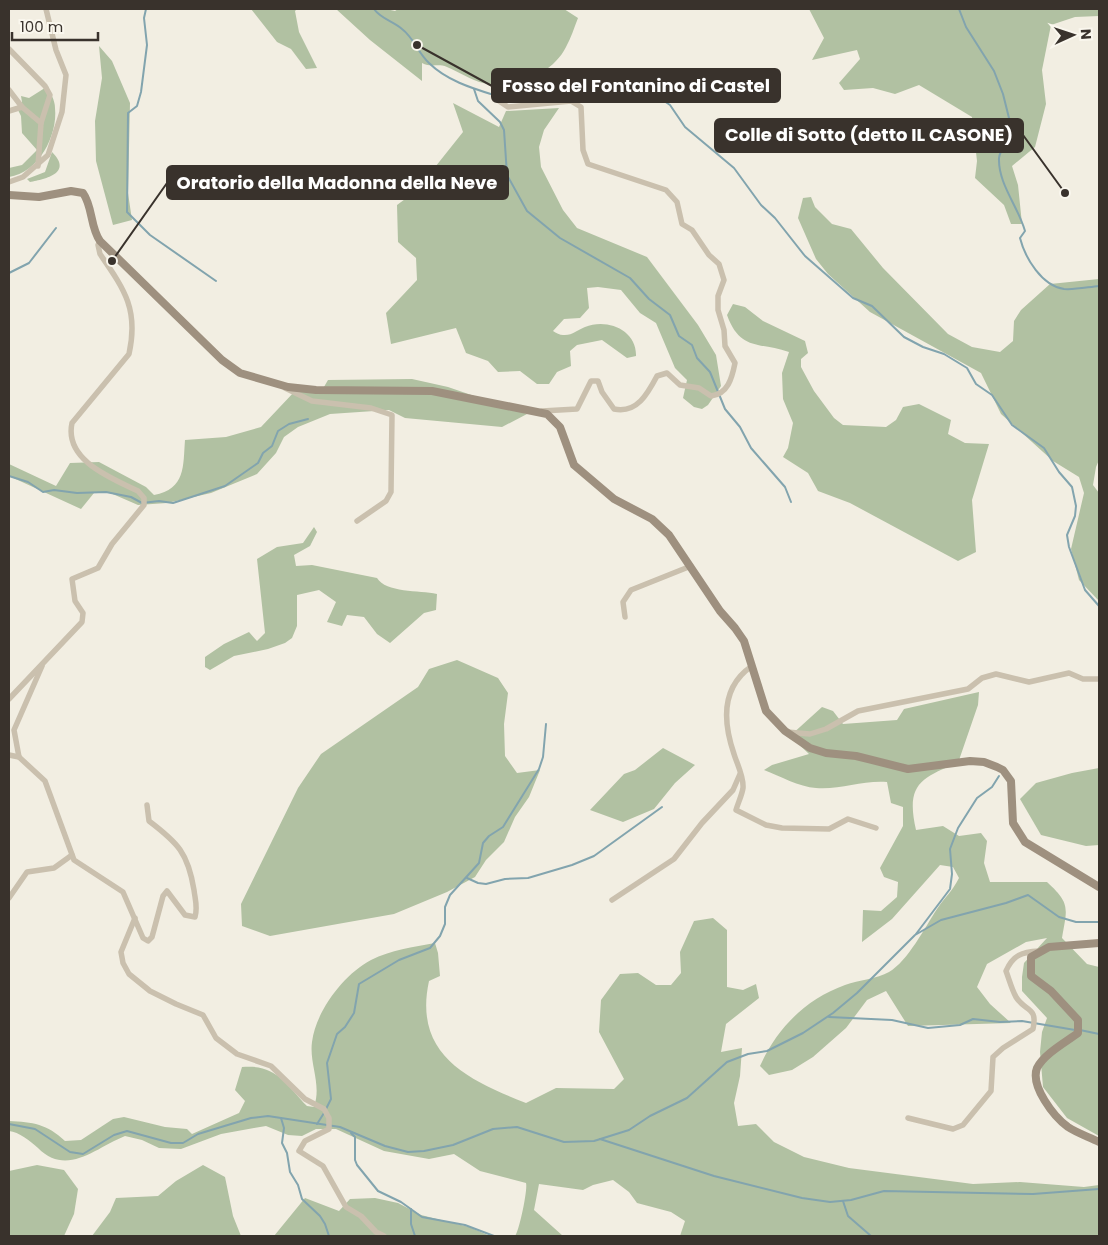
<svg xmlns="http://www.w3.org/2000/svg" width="1108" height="1245" viewBox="0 0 1108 1245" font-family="Poppins,sans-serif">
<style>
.green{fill:#b1c1a2}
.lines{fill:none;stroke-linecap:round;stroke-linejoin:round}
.stream{stroke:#82a4ae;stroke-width:2}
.street{stroke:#cac0ae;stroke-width:5.5}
.secondary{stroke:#9e907f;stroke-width:8}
.leader{fill:none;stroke:#39322c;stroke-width:2}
.callout-dot{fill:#39322c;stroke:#faf7ee;stroke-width:2}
.callout{fill:#39322c;stroke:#39322c;stroke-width:2}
.callout-label{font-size:18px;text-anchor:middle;font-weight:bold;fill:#fff}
</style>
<rect width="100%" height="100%" fill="#f2eee2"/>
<!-- green -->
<g class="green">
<path d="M251,9H297L295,11L299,32L317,68L306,69L291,49L277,42Z"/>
<path d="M336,9H386L395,11L398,9H564L578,18C574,28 571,38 566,47C552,75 513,90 483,83C471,80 459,72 447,67C438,63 431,68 422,63V81L370,40Z"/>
<path d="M809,9H1099V16L1075,17L1051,25L1042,70L1046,104L1035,147L1012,166L1018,185L1022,224H1011L1004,205L975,178L977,161L972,117L919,85L895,94L873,88L844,90L839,83L860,59L857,50L812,60L824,38Z"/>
<path d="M99,46L112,61L130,103L128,193L132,220L113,225L96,161L95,121L102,78Z"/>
<path d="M48,86C50,93 55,100 55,108C58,136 38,173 9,177V168L22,165L37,150L22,133L21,116L17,108L22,102L21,96L29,98Z"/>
<path d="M453,103L499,127L506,111L559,108L544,130L539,147L541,167L563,210L577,228L647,257L698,325L716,355L721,386L708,405L702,409L694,407L683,398L687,380L675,368L656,323L640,313L621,290L598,287L587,288L589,308L580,318L564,319L553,331C556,333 560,335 563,335C572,336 577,330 585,327C607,318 637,330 636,356L627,358L602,340L577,345L570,351L571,366L557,372L549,384H537L520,371L498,372L488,361L466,353L456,328L391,344L386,313L417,280L416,258L398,242L397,205L416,191L463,132Z"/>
<path d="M52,152C73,173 46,179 30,182L27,179L45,172Z"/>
<path d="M811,197L815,207L832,224L851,229L883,268L948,334L972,347L1000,352L1013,341L1014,321L1021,310L1050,284L1099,279V460L1096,467L1093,485L1099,493V601L1079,580L1071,549L1084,493L1079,477L1053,461L1001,414L981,373L870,312L828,274L816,259L798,218L803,198Z"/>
<path d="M733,304L745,307L763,321L805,341L808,353L801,359V367L814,391L834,418L843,425L886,427L896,420L903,407L919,404L951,420L948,434L965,443L989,444L972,500L976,552L958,561L850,503L818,491L808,473L783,457L788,448L793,423L783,399L782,373L789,352C759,342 740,351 727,315Z"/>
<path d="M412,379L448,387L527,414L502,427L405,418L389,410L330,414L298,427L284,437L276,453L257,474L211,493L167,503L138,505L108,492L94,493L81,509L9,476V464L56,486L70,463L99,462L146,487L154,495C186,489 183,466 185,440L226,437L261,427L295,391L321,392L328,380Z"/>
<path d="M314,527L317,532L310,546L294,555L296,566L312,565L377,578C386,593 419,590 437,594L436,610L424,613L390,643L377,634L364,617L347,615L342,626L327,622L336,602L319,590L297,595V626L292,638L285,643L268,649L234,656L210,670L205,667V657L224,644L249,632L257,641L265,633L257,559L277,547L303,543Z"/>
<path d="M457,660L498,678L508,693L504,724L505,756L517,773L540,770L529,797L515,817L504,842L486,860L475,877L447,892L394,914L270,936L242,926L241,904L298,788L321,754L418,687L429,669Z"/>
<path d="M979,692L978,705L958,763C919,778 906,786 916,830L943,826L959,836L981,833L987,841L984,863L990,882H1047C1071,904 1067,908 1062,938L1087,964L1099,967V1136L1067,1118L1043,1087L1040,1052L1042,1032L1047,1018L1022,991V977L1024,963L1047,938L1026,942L987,964L977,987L990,1004L1011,1023L908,1026L886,991L867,1000L846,1028L813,1057L792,1070L769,1075L760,1066C777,1028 806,999 845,985C859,980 877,979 889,972C908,961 925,927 937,909C945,897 952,892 959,878L953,867L940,865L892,919L862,942L863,910L881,911L897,897L898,882L884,877L880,868L903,826V807L891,803L887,782C863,780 840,790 816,788C799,787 780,776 764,770L772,765L809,754L790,736L822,707L833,711L843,724L897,720L904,709Z"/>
<path d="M663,748L695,765L675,783L654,809L623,822L590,810L624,774L635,770Z"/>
<path d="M1099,768V845L1086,846L1041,835L1020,799L1036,783L1072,773Z"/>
<path d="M713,918L727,930V987L743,990L756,984L759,998L726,1024L721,1052L742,1048L740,1076L734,1103L738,1126L756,1124L774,1142L804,1157L849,1168L973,1184L1020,1182L1084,1187L1099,1185V1236H680L685,1221L671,1212L637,1203L629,1192L613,1180L593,1185L583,1190L539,1184L534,1210L563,1236H515C519,1232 528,1189 526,1183L480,1171L454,1154L429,1159L384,1151L336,1129H316L302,1136L288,1135L266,1126L254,1128L221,1134L181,1149L159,1148L142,1140L125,1136C95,1148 67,1177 38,1148C30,1141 19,1132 9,1131V1121C33,1122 47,1124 65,1141L81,1140L113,1119L124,1117L165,1127L187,1129L192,1134L239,1113L245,1101L235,1090L242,1067C276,1064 285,1083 307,1106L314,1107C322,1084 309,1064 312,1042C316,1011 343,975 371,960C391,950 413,947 435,943L438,953L440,976L429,981C413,1055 468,1080 526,1103L556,1088L614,1089L624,1079L599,1032L601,1000L620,974L638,973L656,985H671L681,973L680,952L694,921Z"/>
<path d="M37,1165L64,1170L78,1189L74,1214L64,1236H9V1171Z"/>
<path d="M203,1165L225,1177L233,1216L241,1236H92L110,1212L116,1198L158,1196L176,1181Z"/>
<path d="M305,1198L339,1211L350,1199L375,1198L398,1203L421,1215L469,1227L490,1236H274Z"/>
</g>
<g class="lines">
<!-- stream -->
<g class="stream">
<path d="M146,9L144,18L147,45L141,92L137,106L128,113L127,212L150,235L216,281"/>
<path d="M374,9C381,19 393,21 402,29C414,38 418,53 429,63C446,80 471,88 494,95"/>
<path d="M959,9L966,27L994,71L1003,94L1012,130C1012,141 1000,147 999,158C998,184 1018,206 1025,231L1020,238C1025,258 1042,286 1064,289C1075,290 1088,287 1099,286"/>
<path d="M474,89L478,101L500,122L504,130L507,175L527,211L560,238L630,278L649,299L670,315L679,336L692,345L697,358L710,372L725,409L740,427L751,448L785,487L791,502"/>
<path d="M499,96L521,92L556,74L614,82L648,90L670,105L685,127L734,168L761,205L775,218L805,256L853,298L872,306L904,337L923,347L944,354L967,368L976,384L992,395L1012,425L1044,448L1059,472L1072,487L1076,506L1075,516L1067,535L1069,547L1085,590L1099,606"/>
<path d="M9,273L29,263L56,228"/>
<path d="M9,476L28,482L43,492L54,490L77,493L106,492L131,497L142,503L159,501L173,503L225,486L258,463L263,453L272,446L278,431L289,424L308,419"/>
<path d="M467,878L478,883L486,884L505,879L528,878L572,865L594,856L662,807"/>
<path d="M916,934L950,889L952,874L950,849L958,828L977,798L992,787L999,776"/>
<path d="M829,1017L892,1020L928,1028L960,1025L973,1019L1000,1022L1022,1021L1075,1030"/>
<path d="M1080,1030L1099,1034"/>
<path d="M326,1109L331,1099L327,1063L337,1034L345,1027L354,1013L359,984L399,960L430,948L440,936L445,924V907L450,895L479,863L483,843L489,836L503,827L539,769L543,757L546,724"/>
<path d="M281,1118L284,1128L282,1143L287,1153L290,1172L298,1185L302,1199L320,1216L325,1224L329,1236"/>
<path d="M9,1124L35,1129L70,1152L83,1154L114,1135L127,1131L171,1143H183L198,1134L251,1118L268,1116L340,1127L385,1146L408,1152L424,1151L453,1145L493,1129L517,1127L564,1142L594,1141L629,1130L650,1116L687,1098L727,1062L748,1054L767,1051L803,1033L833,1013L857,993L915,935L941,920L1006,903L1028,895L1059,917L1076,922H1099"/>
<path d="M317,1124L324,1113"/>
<path d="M351,1133L355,1137V1160L357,1165L378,1191L401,1202L422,1217L465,1225L494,1236"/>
<path d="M600,1139L714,1176L802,1198L830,1202L851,1200L884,1191L1033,1194L1099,1189"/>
<path d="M843,1201L848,1216L871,1236"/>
<path d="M411,1209V1224L415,1236"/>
</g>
<!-- street -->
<g class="street">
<path d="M9,49L45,86L50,95L41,123L38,166"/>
<path d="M9,90L22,107"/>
<path d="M495,90L499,101L508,107L571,101L581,107L583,150L588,164L666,190L677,202L682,224L692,230L709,255L719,264L724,280L718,296V310L724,330L725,346L735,363C732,378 728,394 711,396L699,388L680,385L667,373L657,376C648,393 637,414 614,409L602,392L598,381H591L577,409L542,411"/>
<path d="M9,111L22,107L41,123"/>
<path d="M9,182L23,177L48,155L62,112L66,75L56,50L46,9"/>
<path d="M285,388L312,401L371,408L392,415L391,492L386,501L357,521"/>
<path d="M625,617L623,602L631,590L691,566"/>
<path d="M42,666L14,730L19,757L45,781L74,860L123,892L143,938L148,941L152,937L163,896L167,891L185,915L195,917C198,907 195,899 194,890C188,853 178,843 149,821L147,805"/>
<path d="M752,666C721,687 723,722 734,754C737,764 744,777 743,788C742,795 738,803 736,810L766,825L782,828L829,829L848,819L876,828"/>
<path d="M9,699L82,622L83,613L75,601L72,579L98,568L112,544L144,505V498L138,491C111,478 64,460 72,423L129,354C139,309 124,289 100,254L98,245L100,241"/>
<path d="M787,732L810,734L826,729L858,711L968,689L982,678L996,674L1029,682L1069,673L1083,679H1099"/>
<path d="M9,755L19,757"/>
<path d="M9,898L27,872L54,868L72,855"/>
<path d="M612,900L674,859L702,823L733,790L740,774"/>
<path d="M135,918L121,952L123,963L129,974L150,991L176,1004L203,1015L216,1038L237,1054L271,1066L305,1099L324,1109L329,1118V1129L305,1141L299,1151L323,1166L346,1207L361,1216L376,1232L384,1236"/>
<path d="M908,1118L953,1129L963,1125L991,1091L993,1057L1003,1048L1033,1029C1038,1006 1025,1012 1016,997C1012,990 1009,979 1006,971C1013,955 1022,952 1039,951"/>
</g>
<!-- secondary -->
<g class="secondary">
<path d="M9,195L39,197L71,191L83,193C93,207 90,227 100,241L222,360L240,373L288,387L316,390L432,391L547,414L560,427L574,465L614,499L652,519L669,535L720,611L735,628L744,641L766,711L785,731L810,748L826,753L856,756L908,769L970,761L984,762L997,767L1003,770L1011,781L1013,823L1025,842L1099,887"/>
<path d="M1099,943L1049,947L1031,957V976L1051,991L1078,1020V1033C1066,1042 1044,1054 1037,1068C1030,1086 1054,1117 1068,1127C1077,1133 1089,1137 1099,1142"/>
</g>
</g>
<!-- callouts -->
<path class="leader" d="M417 45L492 86M1065 193L1023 135M112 261L167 183"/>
<g class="callout-dot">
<circle cx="417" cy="45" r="5"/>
<circle cx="1065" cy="193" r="5"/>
<circle cx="112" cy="261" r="5"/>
</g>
<g class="callout">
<rect x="492" y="69" width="288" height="33" rx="5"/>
<rect x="715" y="119" width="308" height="33" rx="5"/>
<rect x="167" y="166" width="341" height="33" rx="5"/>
</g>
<g class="callout-label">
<text x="636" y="92">Fosso del Fontanino di Castel</text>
<text x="869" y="141">Colle di Sotto (detto IL CASONE)</text>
<text x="337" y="189">Oratorio della Madonna della Neve</text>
</g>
<!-- border -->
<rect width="1108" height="1245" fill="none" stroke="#39322c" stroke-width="20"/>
<!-- north arrow -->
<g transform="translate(1073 35) rotate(87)" stroke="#faf7ee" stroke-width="4" paint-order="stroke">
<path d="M0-4L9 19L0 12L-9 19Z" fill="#39322c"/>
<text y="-8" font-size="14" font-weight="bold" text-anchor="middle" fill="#39322c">N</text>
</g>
<!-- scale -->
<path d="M12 32v8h86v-8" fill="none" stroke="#39322c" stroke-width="2.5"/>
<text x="20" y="32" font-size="15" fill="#39322c" stroke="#faf7ee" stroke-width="4" paint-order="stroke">100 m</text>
</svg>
